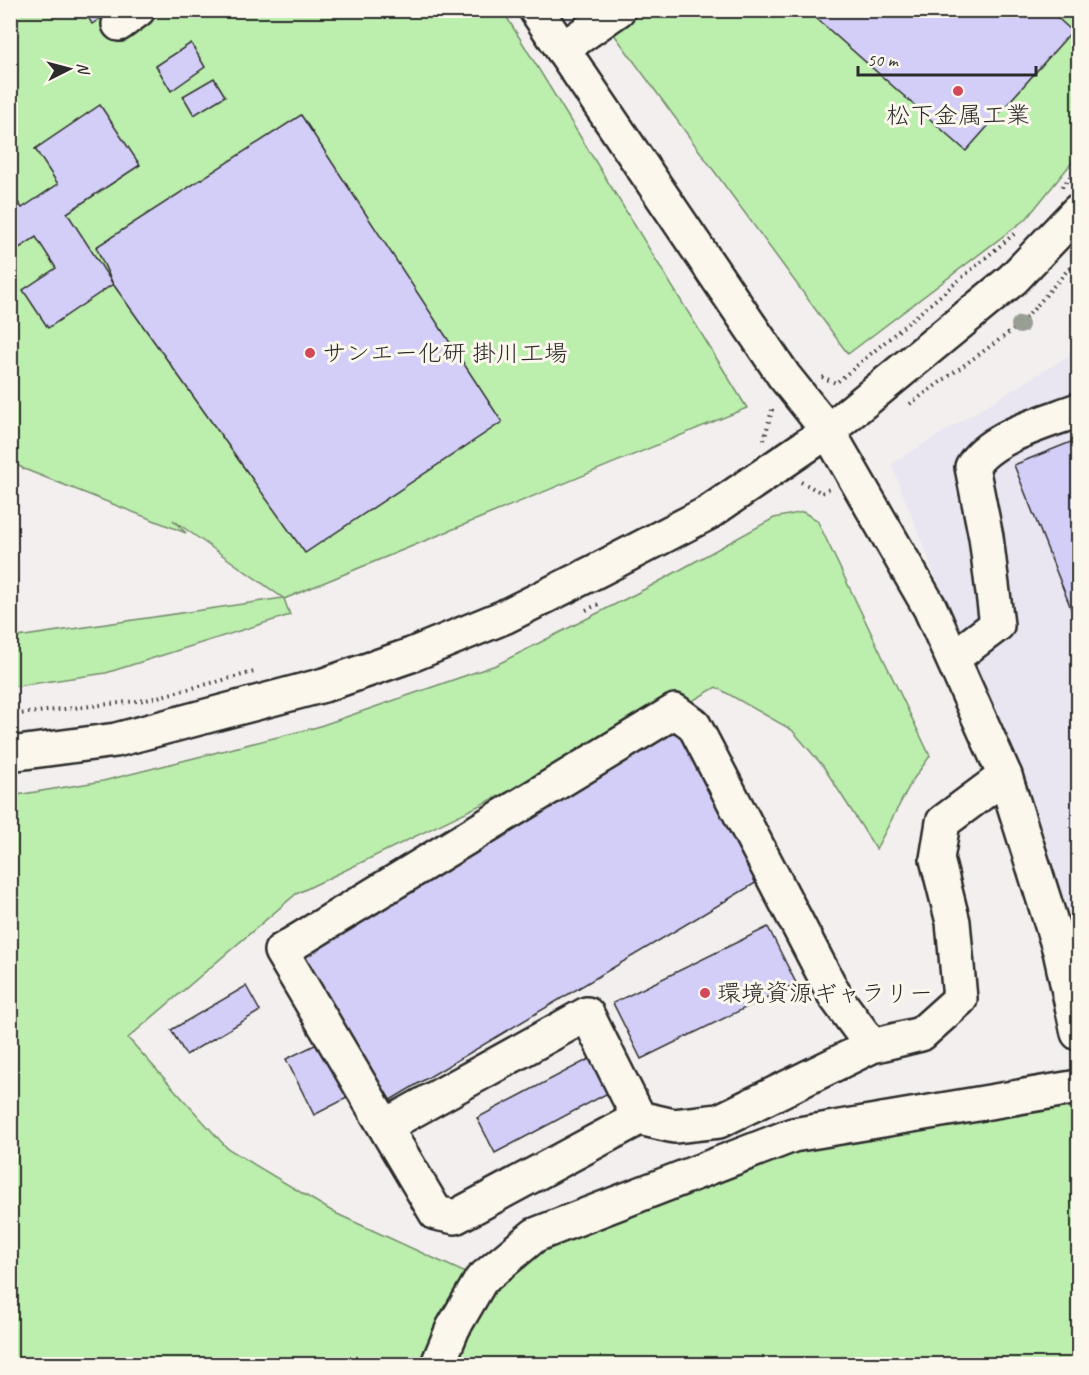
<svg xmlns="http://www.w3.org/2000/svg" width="1089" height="1375" viewBox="0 0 1089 1375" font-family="Caveat,'Klee One',sans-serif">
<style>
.built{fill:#e9e5f1}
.green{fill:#bceeae;stroke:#748c6c;stroke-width:1.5}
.building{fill:#d3cef7;stroke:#2b2b2b;stroke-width:1.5}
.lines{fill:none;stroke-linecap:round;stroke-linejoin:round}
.minor-casing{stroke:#2b2b2b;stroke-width:38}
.path{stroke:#2b2b2b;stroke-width:4;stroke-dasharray:1.5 4.5;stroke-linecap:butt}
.minor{stroke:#fbf7ec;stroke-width:33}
.tree{fill:#999e95}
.poi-dot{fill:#d1495b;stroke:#fbf7ec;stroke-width:2}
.labels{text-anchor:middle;stroke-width:6;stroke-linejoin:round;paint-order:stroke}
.poi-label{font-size:24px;fill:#2b2b2b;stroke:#fbf7ec;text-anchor:start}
</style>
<rect width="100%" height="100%" fill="#f3efee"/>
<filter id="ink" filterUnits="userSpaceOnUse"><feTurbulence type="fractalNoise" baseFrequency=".0167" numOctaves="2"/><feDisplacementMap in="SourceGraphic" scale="12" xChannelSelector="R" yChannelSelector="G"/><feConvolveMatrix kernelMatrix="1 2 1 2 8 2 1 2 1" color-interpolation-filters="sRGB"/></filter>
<g filter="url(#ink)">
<!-- built -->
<path class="built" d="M1078,350V934L891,464Z"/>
<!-- green -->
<g class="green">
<path d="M10,11H503L747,408L284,599L290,615L106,673L11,687V638L283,598L173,520L186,533L24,469L11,461Z"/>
<path d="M597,11H1078V155L1027,218L848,354Z"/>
<path d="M803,512L817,520L930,756L912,781L876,849L823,766L792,730L716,687L675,711L296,894L128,1038L227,1148L335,1213L481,1280L535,1235L844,1126L1078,1087V1364H11V796L103,781L317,727L496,665L649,587L774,518Z"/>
</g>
<!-- building -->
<g class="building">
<path d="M84,10H113L92,24Z"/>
<path d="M807,10H1049L1072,31L966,151Z"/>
<path d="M191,43L205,67L171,91L156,66Z"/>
<path d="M214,78L225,96L194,115L183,96Z"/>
<path d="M100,105L140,165L67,213L113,284L48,328L23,290L56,268L36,237L10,254V191L22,208L58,184L35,149Z"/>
<path d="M301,115L502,422L305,553L113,284L96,247Z"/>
<path d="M1078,439V626L1014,465Z"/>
<path d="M675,726L764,878L382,1105L292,953Z"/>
<path d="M768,927L796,983L641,1059L613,1003Z"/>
<path d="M246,986L260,1011L186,1055L171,1030Z"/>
<path d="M323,1041L351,1096L314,1115L286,1059Z"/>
<path d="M589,1059L608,1093L495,1153L477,1118Z"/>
</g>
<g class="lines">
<!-- minor casing -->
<g class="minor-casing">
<g id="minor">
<path d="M536,10L784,376L828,431L930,608L1005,776L1060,951L1078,1033"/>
<path d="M119,24L138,10"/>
<path d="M562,49L618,10"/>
<path d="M953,658L997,625L986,537L972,467C988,437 1047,422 1078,410"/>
<path d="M10,754L116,740L324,685L411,655L504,617L600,569L708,513L828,431L1013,279L1078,211"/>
<path d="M872,1046L835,996L694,725L675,711L281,951L436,1213L455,1217L639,1118L674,1126L719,1121L872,1046L921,1034L960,999L953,922L937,859L943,822L1005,776"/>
<path d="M385,1126L587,1014L639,1118"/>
<path d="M438,1364L453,1328L481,1280L535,1235L793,1135L1078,1087"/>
</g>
</g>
<!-- path -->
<g class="path">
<path d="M1062,187L1078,167"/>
<path d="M822,377L836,383L1014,234"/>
<path d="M910,404L1020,325L1078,258"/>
<path d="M764,440L772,410L770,407"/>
<path d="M801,482L822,493L829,489"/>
<path d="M586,610L601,603"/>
<path d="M10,715L146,700L254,672"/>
</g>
<!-- minor -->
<use href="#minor" class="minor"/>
</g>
<!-- trees -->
<circle class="tree" cx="1020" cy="325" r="9"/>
</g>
<!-- markers -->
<g class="poi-dot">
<circle cx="958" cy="91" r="6"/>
<circle cx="310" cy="353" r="6"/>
<circle cx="705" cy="993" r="6"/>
</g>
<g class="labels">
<!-- poi labels -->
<g class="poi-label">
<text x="958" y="123" text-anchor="middle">松下金属工業</text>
<text x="322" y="361">サンエー化研 掛川工場</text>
<text x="717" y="1001">環境資源ギャラリー</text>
</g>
</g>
<!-- margin -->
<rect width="1089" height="1375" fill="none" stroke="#fbf7ec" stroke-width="36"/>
<rect x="18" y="18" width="1053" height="1339" fill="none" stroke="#2b2b2b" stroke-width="2" filter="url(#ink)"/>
<!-- north arrow -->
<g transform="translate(69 69) rotate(84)" stroke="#fbf7ec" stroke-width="4.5" paint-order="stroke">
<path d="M0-4.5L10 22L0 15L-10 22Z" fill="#2b2b2b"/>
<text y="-9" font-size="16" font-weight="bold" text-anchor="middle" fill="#2b2b2b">N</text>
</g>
<!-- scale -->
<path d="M858 66v9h178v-9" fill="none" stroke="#2b2b2b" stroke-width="3"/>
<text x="867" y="66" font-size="18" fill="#2b2b2b" stroke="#fbf7ec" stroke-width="4.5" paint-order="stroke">50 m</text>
</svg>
